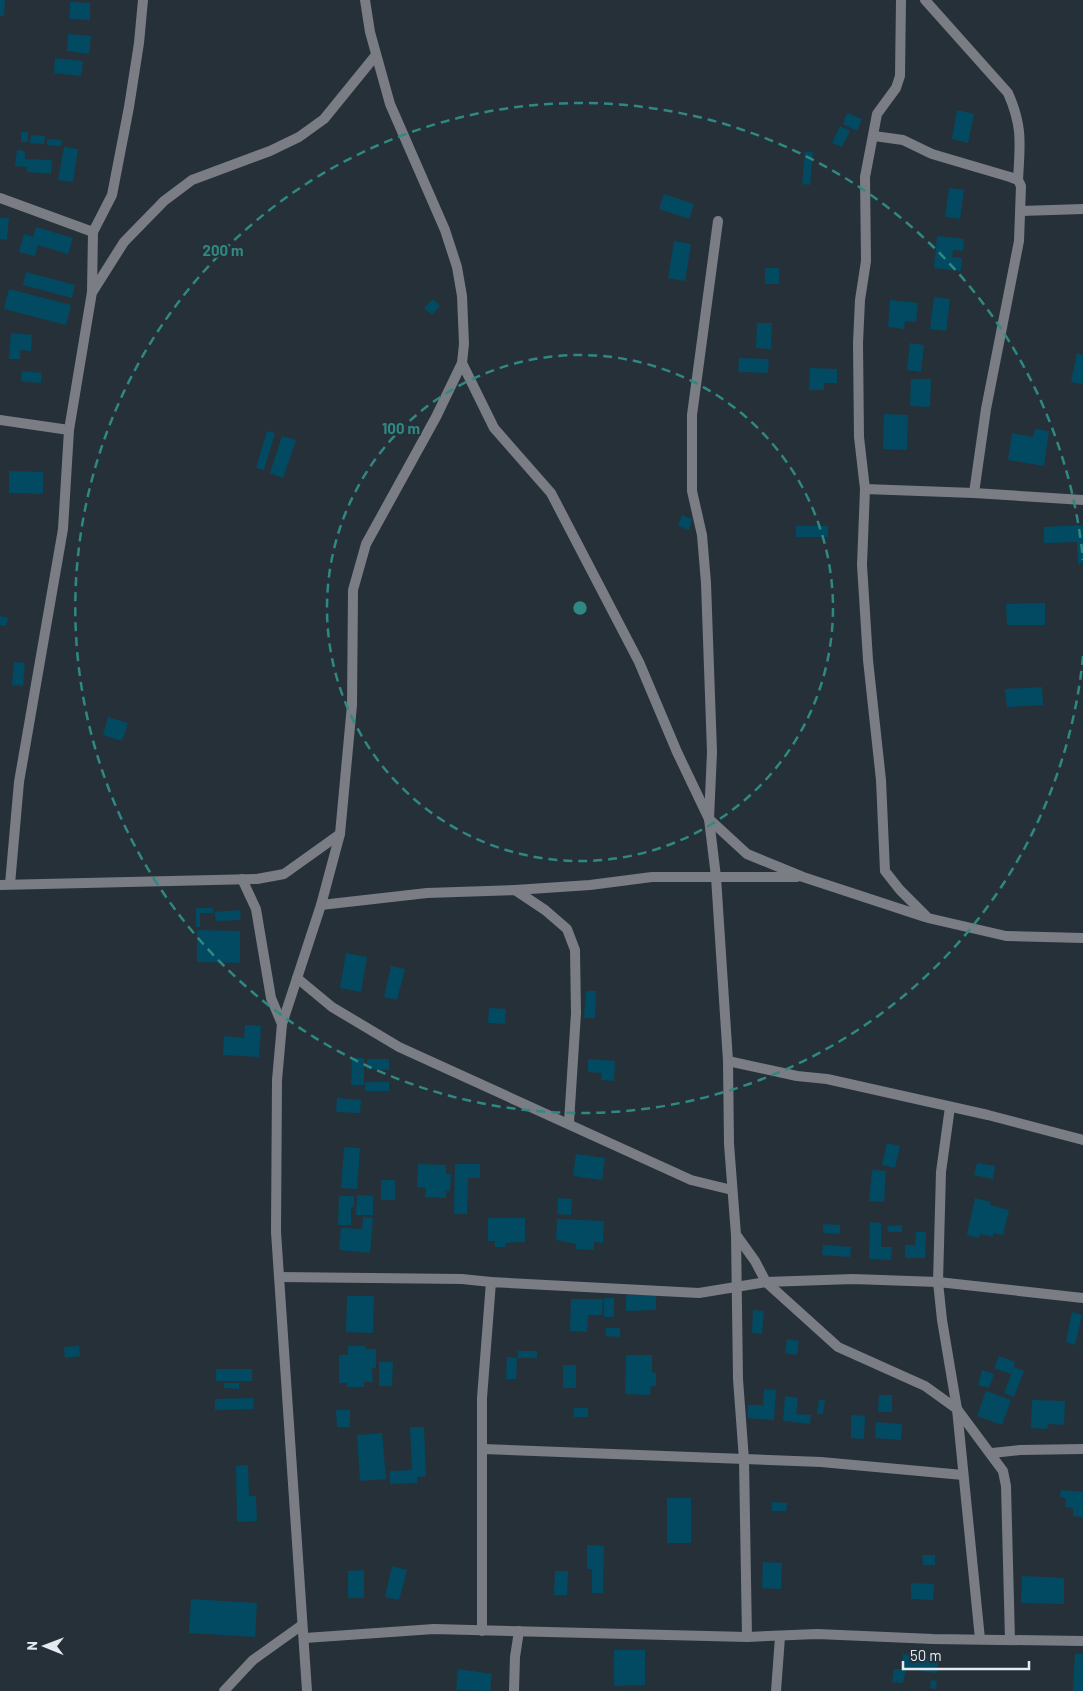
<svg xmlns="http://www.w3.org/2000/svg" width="1083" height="1691" viewBox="0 0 1083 1691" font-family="Barlow,sans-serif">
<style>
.building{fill:#024a61}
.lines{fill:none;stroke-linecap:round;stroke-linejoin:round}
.minor{stroke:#7a7d83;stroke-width:10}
.ring{fill:none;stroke:#2f8882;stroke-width:2.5;stroke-dasharray:9 6}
.centre{fill:#2f8882;stroke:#263039;stroke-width:2.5}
.ring-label{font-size:15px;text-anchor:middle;font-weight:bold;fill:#2f8882;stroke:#263039;stroke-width:4;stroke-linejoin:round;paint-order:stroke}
</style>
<rect width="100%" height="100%" fill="#263039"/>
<!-- building -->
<g class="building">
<path d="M0,0H5L4,16H0Z"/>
<path d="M70,2L90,3V20L70,19Z"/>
<path d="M68,34L91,36L89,54L67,51Z"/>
<path d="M55,58L83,61L81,76L54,73Z"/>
<path d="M957,110L974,114L968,143L952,139Z"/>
<path d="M847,113L862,119L857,131L843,124Z"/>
<path d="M840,126L850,131L842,147L832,143Z"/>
<rect x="21" y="132" width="7" height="10"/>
<path d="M31,135L45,136L44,144L30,143Z"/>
<path d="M47,139L62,140L61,146L47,145Z"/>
<path d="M64,147L78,149L73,182L58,180Z"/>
<path d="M17,150L25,151V159L52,160L51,174L27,172V167L15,166Z"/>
<path d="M805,152H813L810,185L802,184Z"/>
<path d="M949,188L964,190L960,219L945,217Z"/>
<path d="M664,194L694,204L689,219L659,209Z"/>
<path d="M0,218H9L7,240L0,239Z"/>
<path d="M36,227L73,238L68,254L38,245L35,256L19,252L24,234L33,237Z"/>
<path d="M937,236L964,239L963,251L953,250L952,257L962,258L961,271L934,268Z"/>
<path d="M674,241L691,244L685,281L668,278Z"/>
<rect x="765" y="268" width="14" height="16"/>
<path d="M26,272L75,285L72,298L23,285Z"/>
<path d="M9,289L71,305L66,325L4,309Z"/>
<path d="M934,297L950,299L946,331L930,329Z"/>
<path d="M433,299L440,306L432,315L424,308Z"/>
<path d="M890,300L918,303L916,322L905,321L904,329L888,327Z"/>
<path d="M757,323H772L771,349L756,348Z"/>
<path d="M11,333L32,335L31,351L20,350V359H9Z"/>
<path d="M910,343L924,345L921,372L907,370Z"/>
<path d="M1077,353L1083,355V384L1071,382Z"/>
<path d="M739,358L769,359L768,373L738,372Z"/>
<path d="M810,368L837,369V383H824V390H809Z"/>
<path d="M22,371L42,373L41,383L21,381Z"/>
<path d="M911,379H931L930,407L910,406Z"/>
<path d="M884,414L908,415L907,450L883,449Z"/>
<path d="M1035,429L1049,431L1044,466L1008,460L1012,433L1033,437Z"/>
<path d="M267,431L275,433L264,470L256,468Z"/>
<path d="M282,436L296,440L283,478L270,473Z"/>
<path d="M9,471L43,472V494L9,493Z"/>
<path d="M682,515L692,519L689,530L678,526Z"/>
<path d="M1083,525V563L1078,564L1077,542L1044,543V527Z"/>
<rect x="796" y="526" width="32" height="11"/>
<path d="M1045,603V625H1007L1006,604Z"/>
<path d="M0,616L8,618L6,626L0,625Z"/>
<path d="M14,662L25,663L23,686L12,685Z"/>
<path d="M1042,687L1043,705L1007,707L1005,689Z"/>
<path d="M108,717L128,723L122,741L103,735Z"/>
<path d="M196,908H213V913H200V927H196Z"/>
<path d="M240,910L241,920L216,921L215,912Z"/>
<path d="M197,930L240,931V963L197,962Z"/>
<path d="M346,953L367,957L361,992L340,988Z"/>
<path d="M391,966L405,969L397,1000L384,997Z"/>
<path d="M586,991H596L595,1018H584Z"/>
<path d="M489,1008L506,1009L505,1024L488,1023Z"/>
<path d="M245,1025L261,1026L259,1057L223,1055L224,1036L244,1038Z"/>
<path d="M352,1058H364V1085H351Z"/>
<path d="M367,1059H389V1070L367,1069Z"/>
<path d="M588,1059L615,1061L614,1081L601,1080L602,1073L588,1072Z"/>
<rect x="365" y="1082" width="24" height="9"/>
<path d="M337,1098L361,1100L360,1113L336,1112Z"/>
<path d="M887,1143L900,1146L895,1168L882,1165Z"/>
<path d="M344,1147L360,1148L357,1189L341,1188Z"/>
<path d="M576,1154L605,1158L602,1180L573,1176Z"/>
<path d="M977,1163L995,1166L993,1179L974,1175Z"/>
<path d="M418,1164L446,1165V1174H451L450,1191H446V1198L425,1197L426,1188L417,1187Z"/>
<path d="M455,1164H480V1178H468L467,1214H454Z"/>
<path d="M872,1170L886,1171L884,1202L869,1201Z"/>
<rect x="381" y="1180" width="14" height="20"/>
<path d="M357,1195L373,1196V1215H356Z"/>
<path d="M339,1196H354V1207H351V1225H338Z"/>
<path d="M558,1198L572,1199L571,1215L557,1214Z"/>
<path d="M975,1198L991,1202L990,1205L1009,1210L1003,1235L993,1233V1237L980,1234L979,1238L967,1235Z"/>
<path d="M363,1217L373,1218L370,1253L339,1250L341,1228L362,1229Z"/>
<path d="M488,1218H525V1242L505,1243V1247H495V1241H488Z"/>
<path d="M557,1219L604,1221L603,1243L594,1242V1250L576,1249V1244L556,1240Z"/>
<path d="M870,1222L881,1223V1247H892L891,1260L869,1259Z"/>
<path d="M823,1224L840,1225V1234L823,1233Z"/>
<path d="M902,1225V1232H888L887,1226Z"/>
<path d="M916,1232H926L925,1258H905V1245H915Z"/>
<path d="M823,1245L851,1247L850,1257L822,1255Z"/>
<path d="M656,1294V1310L626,1311V1295Z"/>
<path d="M347,1296H374L373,1333L346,1332Z"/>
<rect x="604" y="1298" width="10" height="19"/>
<path d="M571,1299H603L602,1315H588L587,1332L570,1331Z"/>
<path d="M753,1310L764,1311L762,1334L752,1333Z"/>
<path d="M1072,1312L1082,1315L1075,1345L1066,1342Z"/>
<path d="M606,1328H620V1337L606,1336Z"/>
<path d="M787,1339L799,1341L797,1355L785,1353Z"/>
<path d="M79,1346L80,1356L65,1358L64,1347Z"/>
<path d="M348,1346H366L365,1349H376V1368H372L373,1382H364V1387H347V1383H339V1355H348Z"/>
<rect x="518" y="1351" width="19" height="7"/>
<path d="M626,1355H652V1372L656,1373V1386H651L650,1395L625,1394Z"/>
<path d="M999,1356L1015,1362L1011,1374L994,1368Z"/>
<path d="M507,1357L517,1358L516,1379H506Z"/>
<path d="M379,1362H393L392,1386H379Z"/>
<rect x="563" y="1365" width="13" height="23"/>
<path d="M1014,1367L1024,1371L1014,1397L1004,1393Z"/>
<rect x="216" y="1369" width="36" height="12"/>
<path d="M982,1370L994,1374L989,1388L978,1385Z"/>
<path d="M224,1383H239V1389L224,1388Z"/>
<path d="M764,1389L776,1390L774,1420L748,1418V1405H763Z"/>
<path d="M986,1391L1011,1400L1002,1425L977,1416Z"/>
<path d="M879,1395H892V1412H878Z"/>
<path d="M785,1396L798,1398L796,1414L811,1415L810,1424L783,1421Z"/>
<path d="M253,1398L254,1409L215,1410V1399Z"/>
<path d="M819,1400H825L823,1414H817Z"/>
<path d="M1032,1400L1065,1401L1064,1425L1048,1424L1047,1429L1031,1428Z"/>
<rect x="574" y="1408" width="14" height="9"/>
<path d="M336,1410H350V1427H337Z"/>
<path d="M851,1415L865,1416L864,1439L851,1438Z"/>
<path d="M876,1422L902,1424L901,1440L875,1438Z"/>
<path d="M410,1427H424L426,1476L417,1477V1483L390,1484V1471L412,1470Z"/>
<path d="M382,1433L386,1479L360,1481L357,1435Z"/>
<path d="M248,1465L249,1496H256L257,1521L237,1522L236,1466Z"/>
<path d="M1061,1490L1083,1492V1517L1073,1516V1508L1065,1507L1066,1498L1060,1497Z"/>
<rect x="667" y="1498" width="24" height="45"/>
<path d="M772,1502L787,1503L786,1511H772Z"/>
<path d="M587,1545L604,1546L603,1593H592V1569H587Z"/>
<path d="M922,1555H935V1565H923Z"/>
<path d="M763,1562L782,1563L781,1589L762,1588Z"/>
<path d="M392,1566L407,1570L399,1600L385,1597Z"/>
<path d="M364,1570V1598H348V1571Z"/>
<path d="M555,1571H568L567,1595H554Z"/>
<path d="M1022,1576L1064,1578V1604L1021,1603Z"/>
<path d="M911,1583L934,1584L933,1600L911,1599Z"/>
<path d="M191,1599L257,1603L255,1637L189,1633Z"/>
<path d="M614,1650H645V1685L614,1686Z"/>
<path d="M903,1654L939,1658L937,1673L906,1669L903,1683L892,1682L894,1669H901Z"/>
<path d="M1075,1654H1083V1691H1073Z"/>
<path d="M458,1669L492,1674L490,1691L456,1690Z"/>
<path d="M931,1680L937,1681L936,1689L930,1688Z"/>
</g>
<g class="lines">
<!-- minor -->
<g class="minor">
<path d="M901,0L900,76L896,88L877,114L865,177L866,261L860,300L858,343L859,437L865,489L862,565L868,660L881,780L885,871L900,890L928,918L1006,936L1083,938"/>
<path d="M925,0L1008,93C1023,127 1020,144 1018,180"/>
<path d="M874,136L903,140L932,154L1010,177L1018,180L1021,186L1019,241L986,409L974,493"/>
<path d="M0,198L93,232"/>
<path d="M1021,211L1083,209"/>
<path d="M718,221L692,415V491L702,535L706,583L712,752L709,819L716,877L728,1061L729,1144L736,1235L738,1379L744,1460L747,1637"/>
<path d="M93,291L124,242L164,201L192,180L270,151L299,137L324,119L376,55"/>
<path d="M462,363L494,428L551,493L639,662L677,752L709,819L747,854L803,877L925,917"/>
<path d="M0,420L69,430"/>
<path d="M865,489L974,493L1083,500"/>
<path d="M242,879L256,909L271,998L282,1024"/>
<path d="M10,884L19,782L63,529L69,430L92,292L93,232L112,195L129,107L139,43L143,0"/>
<path d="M0,885L257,879L284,874L340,834"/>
<path d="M515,890L590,885L652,877H797"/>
<path d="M321,905L427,893L515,890L545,910L567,929L575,950L576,1013L569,1122"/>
<path d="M297,978L332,1007L399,1047L691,1180L732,1190"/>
<path d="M728,1061L797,1076L827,1079L988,1115L1083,1140"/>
<path d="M950,1107L941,1172L938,1282L942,1320L957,1409L980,1639"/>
<path d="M737,1236L755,1261L766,1282L838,1347L925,1386L957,1409L1003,1471L1006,1486L1010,1640"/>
<path d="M279,1277L462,1279L491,1282"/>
<path d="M483,1449L821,1462L963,1475"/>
<path d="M992,1453L1020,1450L1083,1449"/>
<path d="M482,1631V1398L491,1282L699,1293L766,1282L853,1279L938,1282L1083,1298"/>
<path d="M305,1638L434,1629L747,1637L817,1634L933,1639L1083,1641"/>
<path d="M224,1691L253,1660L302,1625"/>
<path d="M307,1691L276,1232L277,1080L282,1024L321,905L340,834L352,705L353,590L366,544L436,417L462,363L464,344L462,296L457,267L445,230L390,104L370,32L365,0"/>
<path d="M514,1691L515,1657L519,1631"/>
<path d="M776,1691L780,1637"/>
</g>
</g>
<!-- distance rings -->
<g class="ring">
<circle cx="580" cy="608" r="253"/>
<path d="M1083 656A505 505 0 1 1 1083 560"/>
</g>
<circle cx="580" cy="608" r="8" class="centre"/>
<g class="ring-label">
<text x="223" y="256">200 m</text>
<text x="401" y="434">100 m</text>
</g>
<!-- north arrow -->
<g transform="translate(45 1646) rotate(271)" stroke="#263039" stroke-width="4" paint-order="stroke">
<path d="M0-4L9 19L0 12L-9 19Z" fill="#e5ebf1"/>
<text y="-8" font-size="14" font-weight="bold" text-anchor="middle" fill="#e5ebf1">N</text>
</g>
<!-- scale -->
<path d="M903 1661v8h126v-8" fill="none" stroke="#e5ebf1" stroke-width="2.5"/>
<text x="910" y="1661" font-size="15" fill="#e5ebf1" stroke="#263039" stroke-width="4" paint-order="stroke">50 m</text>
</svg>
